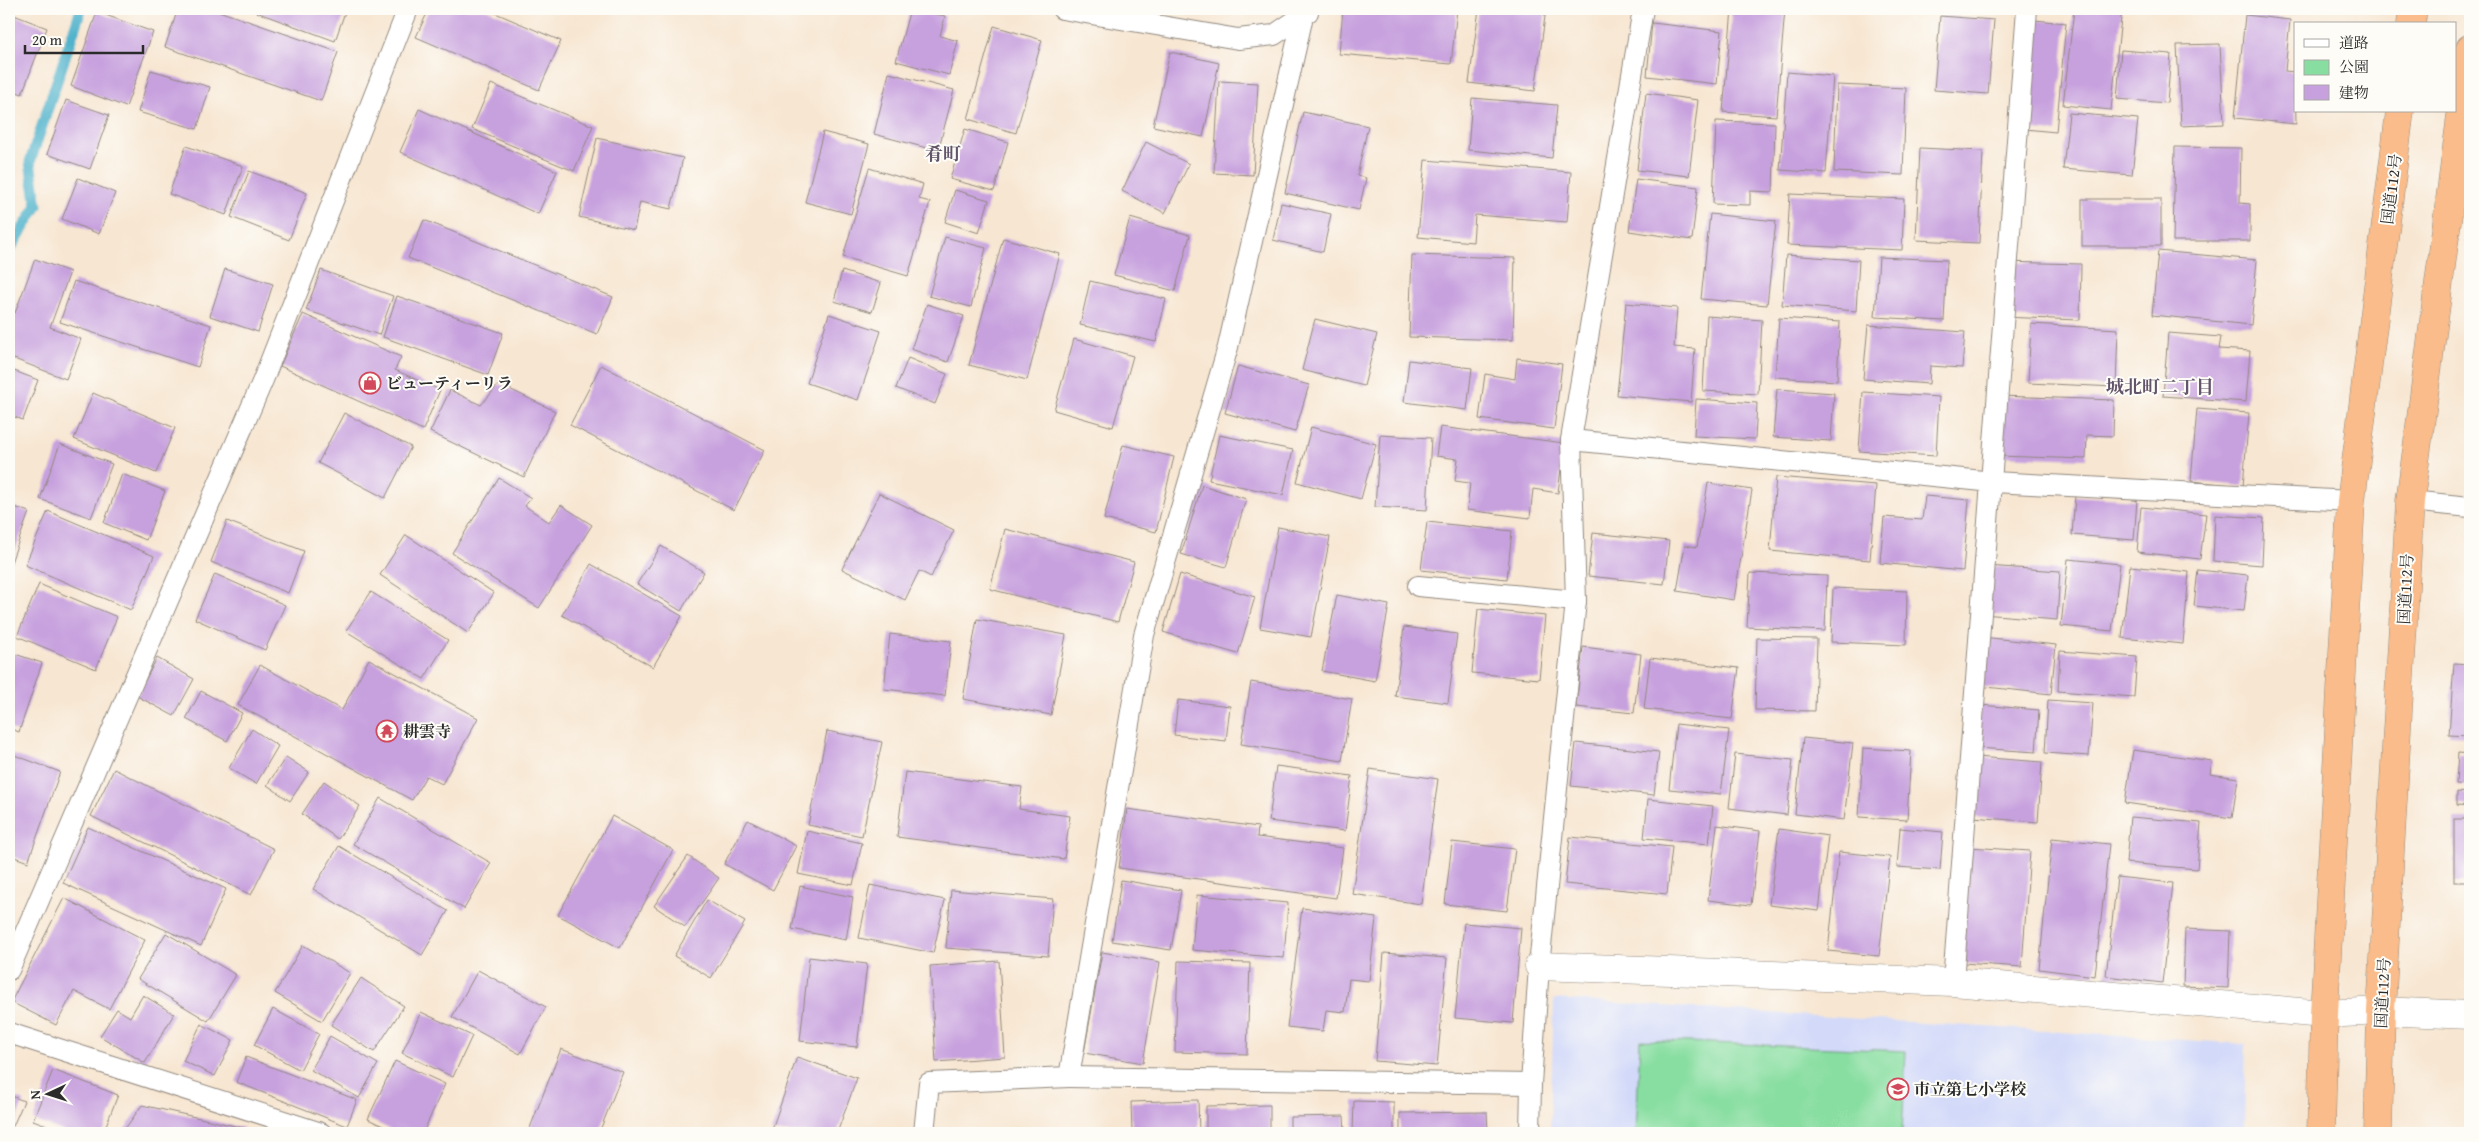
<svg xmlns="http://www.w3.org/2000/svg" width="2479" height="1142" viewBox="0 0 2479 1142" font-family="'Gentium Book Plus','Noto Serif JP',serif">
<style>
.built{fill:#d2d9f9}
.green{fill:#88dea1;stroke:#5a8466}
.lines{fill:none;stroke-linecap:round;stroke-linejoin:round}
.stream{stroke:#4cb1cb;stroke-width:11}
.building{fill:#c7a1de}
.service-casing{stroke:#91887e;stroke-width:22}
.minor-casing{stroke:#91887e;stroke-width:29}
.trunk-casing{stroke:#91887e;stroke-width:29}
.service{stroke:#fff;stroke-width:20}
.minor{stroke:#fff;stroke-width:28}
.trunk{stroke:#f9bc8a;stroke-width:28}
.labels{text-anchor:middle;stroke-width:4;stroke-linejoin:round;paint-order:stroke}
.street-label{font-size:16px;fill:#2b2b2b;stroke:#fdfcf7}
.poi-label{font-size:16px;font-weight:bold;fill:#2b2b2b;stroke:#fdfcf7;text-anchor:start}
.neighbourhood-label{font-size:18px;font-weight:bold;fill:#62546a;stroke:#fdfcf7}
</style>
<rect width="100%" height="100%" fill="#fdfcf7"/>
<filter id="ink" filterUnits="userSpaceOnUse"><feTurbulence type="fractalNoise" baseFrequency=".02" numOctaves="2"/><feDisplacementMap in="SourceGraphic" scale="10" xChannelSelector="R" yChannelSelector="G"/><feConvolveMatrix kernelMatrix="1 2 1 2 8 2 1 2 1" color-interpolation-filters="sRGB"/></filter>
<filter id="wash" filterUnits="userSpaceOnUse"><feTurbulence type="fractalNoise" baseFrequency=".0096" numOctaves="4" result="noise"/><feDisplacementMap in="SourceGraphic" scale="20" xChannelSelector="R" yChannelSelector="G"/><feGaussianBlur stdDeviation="1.12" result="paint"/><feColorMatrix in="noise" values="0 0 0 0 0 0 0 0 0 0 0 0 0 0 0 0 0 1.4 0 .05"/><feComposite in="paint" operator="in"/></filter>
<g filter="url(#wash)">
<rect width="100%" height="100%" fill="#f7e6d1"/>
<!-- built -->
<path class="built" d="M1554,999L2246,1044L2244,1133H1550Z"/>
<!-- green -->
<path class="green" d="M1640,1040L1906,1051L1902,1133H1636Z"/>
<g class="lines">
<!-- stream -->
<path class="stream" d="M9,251L37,206L30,162L81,9"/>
</g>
<g id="blocks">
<!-- building -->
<g class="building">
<path d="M178,9H213L338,52L321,101L165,47Z"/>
<path d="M248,9H346L335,41Z"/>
<path d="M429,9H486L561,41L539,90L416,37Z"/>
<path d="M910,9L945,16L940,36L958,41L949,75L896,61Z"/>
<path d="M1207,9H1258V14L1206,11Z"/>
<path d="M1343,9H1457L1451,64L1339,54Z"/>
<path d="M1479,9H1546L1535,91L1469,83Z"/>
<path d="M1732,9H1785L1776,116L1723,112Z"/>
<path d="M2074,9H2122L2111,110L2063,105Z"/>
<path d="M97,12L153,32L126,107L71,86Z"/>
<path d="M9,13L47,28L22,94L9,89Z"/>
<path d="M2245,15L2290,20L2285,71L2295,72L2296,124L2235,118Z"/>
<path d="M1940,16L1994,20L1988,94L1934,90Z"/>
<path d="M2024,19L2066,23L2056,132L2014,128Z"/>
<path d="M1652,23L1722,31L1717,84L1647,76Z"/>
<path d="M994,26L1042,40L1016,133L968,119Z"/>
<path d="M2220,44L2224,124L2181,126L2177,45Z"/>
<path d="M2121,50L2171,54L2167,103L2117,99Z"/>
<path d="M1170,52L1219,63L1203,137L1153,126Z"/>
<path d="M151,70L210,87L197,129L138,112Z"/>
<path d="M1787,72L1833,76L1826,173L1780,170Z"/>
<path d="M889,73L954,90L938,151L874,134Z"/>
<path d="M1219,81L1258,83L1253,175L1214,173Z"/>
<path d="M491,84L593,126L574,171L472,129Z"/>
<path d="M1837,85L1906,88L1903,175L1834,172Z"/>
<path d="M1646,93L1698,100L1689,176L1637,170Z"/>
<path d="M1472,98L1557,105L1552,158L1468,150Z"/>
<path d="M66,100L109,115L90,169L47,154Z"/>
<path d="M419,109L557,171L538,214L400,152Z"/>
<path d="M1303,112L1368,126L1357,176L1366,178L1359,210L1285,193Z"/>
<path d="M2069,113L2138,119L2132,175L2063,169Z"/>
<path d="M1716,121L1775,123L1773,192L1750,191V205L1713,204Z"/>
<path d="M965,129L1008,142L994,191L950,179Z"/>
<path d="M823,132L869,144L851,214L805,202Z"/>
<path d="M597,138L683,158L671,209L640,202L634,230L579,217Z"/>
<path d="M1146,142L1189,164L1165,213L1122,191Z"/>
<path d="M186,146L243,166L226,215L169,194Z"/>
<path d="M2175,147L2241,148L2240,203L2250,204V241H2173Z"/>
<path d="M1920,148L1983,151L1979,243L1916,240Z"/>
<path d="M1425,160L1571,172L1567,222L1475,215L1473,242L1418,237Z"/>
<path d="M869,168L923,184L919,199L930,202L908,276L843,257Z"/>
<path d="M249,171L307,193L289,240L231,217Z"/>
<path d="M78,178L115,193L99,234L62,219Z"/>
<path d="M1636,179L1698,187L1692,240L1629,231Z"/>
<path d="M955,190L989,200L979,233L945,222Z"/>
<path d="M1790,194L1904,199L1902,250L1787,245Z"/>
<rect x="2082" y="199" width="79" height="47"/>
<path d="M1281,203L1331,214L1323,252L1273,240Z"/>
<path d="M1710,214L1776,221L1767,305L1701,299Z"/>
<path d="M1130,218L1190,235L1175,291L1114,275Z"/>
<path d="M424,220L613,297L597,334L408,258Z"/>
<path d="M945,237L986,248L971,307L929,296Z"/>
<path d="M1003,238L1060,254L1027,380L969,365Z"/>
<path d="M2158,251L2257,260L2251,325L2152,315Z"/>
<path d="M1412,255L1515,258L1513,340L1409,337Z"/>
<path d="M1786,255L1859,260L1856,311L1782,305Z"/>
<path d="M1879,257L1947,260L1944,321L1875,317Z"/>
<path d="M35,259L70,272L50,327L81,339L66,379L9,357V311L15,313Z"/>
<path d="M2003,262L2081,264L2080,320L2001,317Z"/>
<path d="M225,269L273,284L258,332L210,316Z"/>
<path d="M321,270L393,296L379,335L306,310Z"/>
<path d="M842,271L881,283L872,312L834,301Z"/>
<path d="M74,281L211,325L198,367L60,322Z"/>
<path d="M1090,281L1166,299L1156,342L1080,325Z"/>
<path d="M397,296L503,333L488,375L383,337Z"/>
<path d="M1626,303L1677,308L1674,347L1695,349L1691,402L1617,395Z"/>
<path d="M927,304L964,316L948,362L911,349Z"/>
<path d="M303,314L401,357L395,370L440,390L423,430L280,366Z"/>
<path d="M829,314L881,331L858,400L807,383Z"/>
<path d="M1707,316L1762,320L1758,394L1703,391Z"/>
<path d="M1779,318L1840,322L1837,381L1775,377Z"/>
<path d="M1315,319L1377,334L1364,386L1302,370Z"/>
<path d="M2031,324L2118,329L2116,387L2028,383Z"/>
<path d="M1868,325L1965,332L1962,368L1930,366L1929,384L1863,379Z"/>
<path d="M2168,333L2221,337L2219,349L2250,351L2246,402L2163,396Z"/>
<path d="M1074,339L1133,356L1113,427L1054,410Z"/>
<path d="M908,358L947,374L935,404L896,388Z"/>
<path d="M1517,358L1562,364L1554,429L1479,419L1485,374L1515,379Z"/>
<path d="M1409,360L1472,368L1467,410L1404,402Z"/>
<path d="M601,365L765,450L734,510L570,425Z"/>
<path d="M1238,366L1309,385L1295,432L1225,413Z"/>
<path d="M9,369L38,380L23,420L9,415Z"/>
<path d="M499,384L555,411L524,477L430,432L450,390L481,405Z"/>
<path d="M1777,389L1834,393L1831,441L1773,437Z"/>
<path d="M1863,392L1939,397L1936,456L1859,451Z"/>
<path d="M93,393L175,428L156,473L74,439Z"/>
<path d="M2000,396L2114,400L2113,436L2087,435L2086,459L1998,456Z"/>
<path d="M1696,399L1757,403L1755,439L1694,436Z"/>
<path d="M2197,409L2249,413L2243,486L2191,481Z"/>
<path d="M344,413L411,447L385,498L318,463Z"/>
<path d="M1311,427L1376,444L1361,499L1297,482Z"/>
<path d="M1440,427L1564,443L1558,493L1533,489L1530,518L1467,510L1470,483L1455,481L1458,459L1436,456Z"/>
<path d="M1219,435L1293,450L1283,495L1209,480Z"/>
<path d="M1380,435L1431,438L1427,510L1375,507Z"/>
<path d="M60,444L112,464L91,518L40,499Z"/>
<path d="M1123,445L1174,457L1156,532L1104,519Z"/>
<path d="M122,474L165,491L146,540L104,523Z"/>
<path d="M1776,477L1876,485L1870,560L1770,551Z"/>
<path d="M499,478L531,498L525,506L549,522L561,505L592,525L539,608L452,553Z"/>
<path d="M1708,483L1752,490L1734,600L1677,591L1685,545L1697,547Z"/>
<path d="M1202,485L1246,499L1226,567L1181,554Z"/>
<path d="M879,493L954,530L931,577L919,571L905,600L842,569Z"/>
<path d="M1925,496L1969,500L1963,571L1880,563L1884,517L1922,520Z"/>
<path d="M2075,496L2137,500L2134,540L2072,535Z"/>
<path d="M9,505L29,512L9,568Z"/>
<path d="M2141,507L2206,514L2200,559L2137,552Z"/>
<path d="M48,511L154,556L131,610L25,565Z"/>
<path d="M2215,515L2264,518L2262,565L2213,561Z"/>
<path d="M227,521L304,551L288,593L211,562Z"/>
<path d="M1427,522L1512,531L1507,579L1421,570Z"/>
<path d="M1278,527L1330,537L1311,637L1260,628Z"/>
<path d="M1005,529L1134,562L1118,622L990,589Z"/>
<path d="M1593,533L1669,541L1664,584L1588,576Z"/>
<path d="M406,535L494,593L468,633L380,575Z"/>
<path d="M661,546L704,572L681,611L637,584Z"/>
<path d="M2068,559L2120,564L2112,631L2061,626Z"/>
<path d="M591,564L682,616L653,667L562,615Z"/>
<path d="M1986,566L2060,571L2057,620L1982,614Z"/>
<path d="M2130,566L2189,572L2183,644L2122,638Z"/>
<path d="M2198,570L2248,575L2244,611L2194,606Z"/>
<path d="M1750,573L1827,576L1825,631L1747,627Z"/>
<path d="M215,574L285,605L265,650L195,619Z"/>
<path d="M1180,574L1255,597L1238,654L1163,632Z"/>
<path d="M39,584L117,617L96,669L17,636Z"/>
<path d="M1833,588L1907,591L1906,645L1831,642Z"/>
<path d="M371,592L448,640L424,679L346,631Z"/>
<path d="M1337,595L1389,605L1375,681L1322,671Z"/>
<path d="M1478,609L1545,616L1539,679L1472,673Z"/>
<path d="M977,619L1066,635L1051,715L963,699Z"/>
<path d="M1404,627L1457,634L1448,703L1395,696Z"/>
<path d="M890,634L951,641L945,696L884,689Z"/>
<path d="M1982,637L2056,645L2051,694L1977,686Z"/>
<path d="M1757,638L1817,639L1815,711L1755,710Z"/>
<path d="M1583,647L1641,654L1634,713L1576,707Z"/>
<path d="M2060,651L2137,657L2134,697L2058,691Z"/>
<path d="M9,652L42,663L19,732L9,728Z"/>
<path d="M157,658L194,679L174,716L137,696Z"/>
<path d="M1650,658L1739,668L1732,719L1644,709Z"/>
<path d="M369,659L478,718L442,784L426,776L412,800L238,705L260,665L342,710Z"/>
<path d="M2454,663L2470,664V736L2449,735Z"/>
<path d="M1251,682L1352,699L1342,761L1241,744Z"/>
<path d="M201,691L242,713L227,741L186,719Z"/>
<path d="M1178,700L1230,706L1226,741L1174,735Z"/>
<path d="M2048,700L2093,703L2089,756L2045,753Z"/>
<path d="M1980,705L2039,710L2036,752L1977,748Z"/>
<path d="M1676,724L1729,730L1721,794L1669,789Z"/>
<path d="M252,729L278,746L256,784L229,768Z"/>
<path d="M827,731L882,742L862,836L808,825Z"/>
<path d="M1803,738L1853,743L1844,820L1795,814Z"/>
<path d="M1576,743L1659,752L1654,795L1571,786Z"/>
<path d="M1863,748L1911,751L1907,820L1859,817Z"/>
<path d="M2133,750L2212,761L2210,774L2238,778L2232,818L2125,803Z"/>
<path d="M9,753L60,772L28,862L9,855Z"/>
<path d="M2458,753L2470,754V785L2456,784Z"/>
<path d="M1735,754L1793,760L1787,815L1729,808Z"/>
<path d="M286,757L309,772L290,801L267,785Z"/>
<path d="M1976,757L2042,762L2038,822L1972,817Z"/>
<path d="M1276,766L1352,776L1345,831L1269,821Z"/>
<path d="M114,769L274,849L251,895L91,816Z"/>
<path d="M1370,769L1438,779L1421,904L1352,894Z"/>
<path d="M905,772L1022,787L1019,809L1070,816L1064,859L897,837Z"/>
<path d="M324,781L360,806L338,839L302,814Z"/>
<path d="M2457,792L2470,793V806L2457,805Z"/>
<path d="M380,798L491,863L464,909L353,844Z"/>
<path d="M1648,799L1713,806L1709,844L1644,838Z"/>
<path d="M1127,809L1258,827L1257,837L1343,848L1336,898L1119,868Z"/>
<path d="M612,816L673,850L620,948L558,915Z"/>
<path d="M2130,817L2201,823L2197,869L2126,863Z"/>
<rect x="2454" y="819" width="16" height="63"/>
<path d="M748,820L796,846L773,890L724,864Z"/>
<path d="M1717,825L1760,831L1751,905L1708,900Z"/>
<path d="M88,827L226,889L201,946L63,883Z"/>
<path d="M1900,828L1943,832L1940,870L1897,867Z"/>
<path d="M1779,829L1828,836L1819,911L1769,905Z"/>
<path d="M807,831L862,843L853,885L798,874Z"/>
<path d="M1570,837L1672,847L1667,894L1565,884Z"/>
<path d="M2052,838L2109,844L2095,976L2039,969Z"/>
<path d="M1452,842L1515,849L1507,911L1445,904Z"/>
<path d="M339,846L448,911L422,955L313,889Z"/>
<path d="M1969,847L2030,851L2022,967L1962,963Z"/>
<path d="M1839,852L1890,857L1879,956L1828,951Z"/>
<path d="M688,856L719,878L685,927L654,906Z"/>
<path d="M2117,877L2173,883L2162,983L2106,976Z"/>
<path d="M1121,880L1181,890L1171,950L1112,941Z"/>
<path d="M870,885L945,900L933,953L859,938Z"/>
<path d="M800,886L853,897L846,940L792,929Z"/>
<path d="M951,890L1053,899L1048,956L946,948Z"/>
<path d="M1197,895L1288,903L1284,958L1192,950Z"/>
<path d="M64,898L145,940L109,1009L74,991L56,1025L11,1002Z"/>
<path d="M707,900L745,922L711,978L674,956Z"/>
<path d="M1302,908L1376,918L1369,981L1349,979L1345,1012L1326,1010L1323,1031L1287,1027Z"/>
<path d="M1464,923L1521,928L1513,1023L1455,1018Z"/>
<path d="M2185,929L2230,931L2228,988L2183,986Z"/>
<path d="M166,933L236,975L208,1021L138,979Z"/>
<path d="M303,945L350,973L322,1021L275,993Z"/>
<path d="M1102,952L1160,962L1143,1063L1084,1053Z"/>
<path d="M1384,953L1447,958L1437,1066L1375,1061Z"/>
<path d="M809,957L867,964L857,1047L800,1041Z"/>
<path d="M999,961L1005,1057L936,1062L930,966Z"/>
<path d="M1178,961L1250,963L1247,1054L1175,1052Z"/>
<path d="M478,970L546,1007L520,1054L452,1017Z"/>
<path d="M361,978L404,1006L374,1052L331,1025Z"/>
<path d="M143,995L174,1014L145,1063L100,1036L117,1009L130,1017Z"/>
<path d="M273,1009L319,1034L300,1070L254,1045Z"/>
<path d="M421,1012L472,1036L453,1077L402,1053Z"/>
<path d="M201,1024L233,1040L215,1076L183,1061Z"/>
<path d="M330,1036L378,1064L359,1098L311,1070Z"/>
<path d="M561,1049L623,1072L599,1133H528Z"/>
<path d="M246,1057L357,1100L347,1126L236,1082Z"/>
<path d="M797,1057L857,1078L837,1133L771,1132Z"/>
<path d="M395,1061L445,1084L423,1133H398L368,1119Z"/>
<path d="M53,1070L118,1095L103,1133H68L33,1120Z"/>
<path d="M9,1095L24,1101L10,1133H9Z"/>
<path d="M1198,1100L1199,1133H1132L1131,1102Z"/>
<path d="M1354,1101L1394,1102V1133H1353Z"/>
<path d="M142,1105L244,1128L240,1133H122Z"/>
<path d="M1270,1105V1133H1206V1106Z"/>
<path d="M1487,1112L1488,1133H1400V1113Z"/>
<path d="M1344,1116L1345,1133H1290V1117Z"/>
</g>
</g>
</g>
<g filter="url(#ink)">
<use href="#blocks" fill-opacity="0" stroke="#91887e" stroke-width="1"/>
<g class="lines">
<!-- service casing -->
<g class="service-casing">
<g id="service">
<path d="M1062,9L1238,39L1274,35L1308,12"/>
<path d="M1571,440L1993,482L2351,501"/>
<path d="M2410,501L2470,507"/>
<path d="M1418,586L1576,601"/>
<path d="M9,970L263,380L408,9"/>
<path d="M1953,982L2027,9"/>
<path d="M9,1033L321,1133"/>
<path d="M1069,1077L1531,1084"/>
<path d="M924,1133L929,1083L1069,1077L1144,635L1228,347L1303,16"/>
<path d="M1530,1133L1531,1084L1539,966L1576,601L1571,440L1643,9"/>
</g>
</g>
<!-- minor casing -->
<g class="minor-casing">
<path id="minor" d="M1539,966L1953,982L2324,1014L2381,1011L2470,1015"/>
</g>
<!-- trunk casing -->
<g class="trunk-casing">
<g id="trunk">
<path d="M2411,24L2413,9"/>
<path d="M2321,1133L2324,1014L2351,501L2400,111"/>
<path d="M2378,1133L2381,1011L2410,501L2470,48"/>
</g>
</g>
<!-- service -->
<use href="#service" class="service"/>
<!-- minor -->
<use href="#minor" class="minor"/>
<!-- trunk -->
<use href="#trunk" class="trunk"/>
</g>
</g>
<!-- icons -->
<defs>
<g id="shop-ring" transform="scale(1.125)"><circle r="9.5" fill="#fdfcf7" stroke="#d1495b" stroke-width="1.5"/><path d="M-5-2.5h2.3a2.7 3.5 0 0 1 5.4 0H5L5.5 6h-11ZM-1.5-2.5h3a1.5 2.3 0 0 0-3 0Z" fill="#d1495b"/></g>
<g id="temple-ring" transform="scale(1.125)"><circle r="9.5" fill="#fdfcf7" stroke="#d1495b" stroke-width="1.5"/><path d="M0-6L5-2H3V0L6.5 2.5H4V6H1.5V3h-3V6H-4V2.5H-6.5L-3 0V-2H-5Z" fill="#d1495b"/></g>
<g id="school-ring" transform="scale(1.125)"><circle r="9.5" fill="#fdfcf7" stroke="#d1495b" stroke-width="1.5"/><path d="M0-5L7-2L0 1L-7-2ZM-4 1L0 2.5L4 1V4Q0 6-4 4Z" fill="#d1495b"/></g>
</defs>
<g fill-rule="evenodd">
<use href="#shop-ring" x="370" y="383"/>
<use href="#temple-ring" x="387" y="731"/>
<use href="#school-ring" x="1898" y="1089"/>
</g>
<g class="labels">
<!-- street labels -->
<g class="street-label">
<text transform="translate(2391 189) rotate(-83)" y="6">国道112号</text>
<text transform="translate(2405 589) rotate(-87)" y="6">国道112号</text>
<text transform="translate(2382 993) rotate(-87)" y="6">国道112号</text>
</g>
<!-- poi labels -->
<g class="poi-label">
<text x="386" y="389">ビューティーリラ</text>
<text x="403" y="737">耕雲寺</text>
<text x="1914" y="1095">市立第七小学校</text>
</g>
<!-- neighbourhood labels -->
<g class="neighbourhood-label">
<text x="943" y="160">肴町</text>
<text x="2160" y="393">城北町二丁目</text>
</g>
</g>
<!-- margin -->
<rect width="2479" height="1142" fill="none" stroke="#fdfcf7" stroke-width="30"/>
<!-- legend -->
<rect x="2294" y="22" width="162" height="90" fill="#fdfcf7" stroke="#a9a8a5"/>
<rect x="2304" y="39" width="25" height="8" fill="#ffffff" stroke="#a9a8a5"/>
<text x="2339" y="48" font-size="15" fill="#2b2b2b">道路</text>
<rect x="2304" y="60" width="25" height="15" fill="#88dea1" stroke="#a9a8a5"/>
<text x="2339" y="72" font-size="15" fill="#2b2b2b">公園</text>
<rect x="2304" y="85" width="25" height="15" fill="#c7a1de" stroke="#a9a8a5"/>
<text x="2339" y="98" font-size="15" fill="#2b2b2b">建物</text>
<!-- north arrow -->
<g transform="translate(48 1094) rotate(266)" stroke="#fdfcf7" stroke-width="4" paint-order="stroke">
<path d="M0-4L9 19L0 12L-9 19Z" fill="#2b2b2b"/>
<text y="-8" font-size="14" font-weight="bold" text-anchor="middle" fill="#2b2b2b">N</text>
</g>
<!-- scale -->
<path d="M25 45v8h118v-8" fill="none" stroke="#2b2b2b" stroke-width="2.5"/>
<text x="32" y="45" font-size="15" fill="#2b2b2b" stroke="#fdfcf7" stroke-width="4" paint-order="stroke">20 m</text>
</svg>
